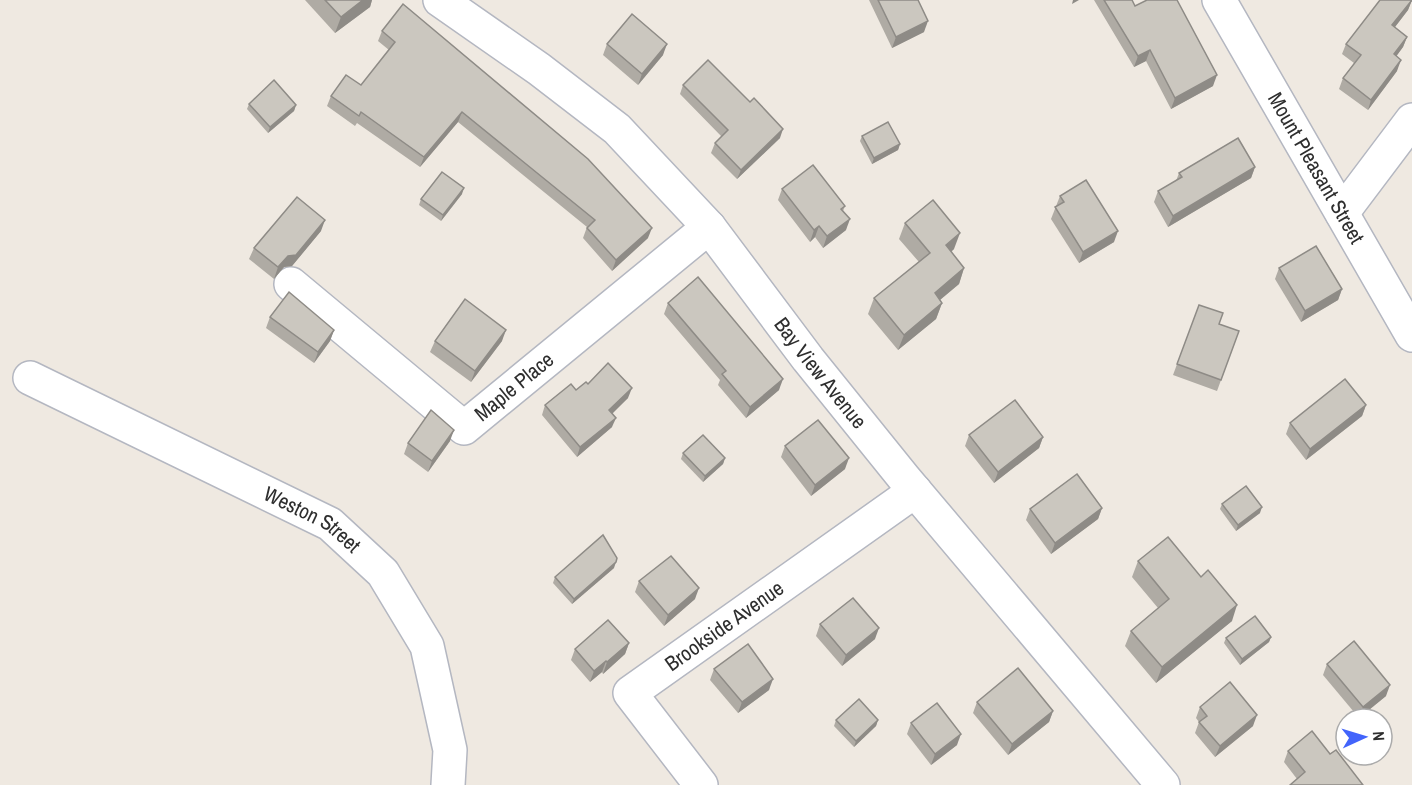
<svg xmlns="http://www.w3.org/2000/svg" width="1412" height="785" viewBox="0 0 1412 785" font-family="'Archivo Narrow',sans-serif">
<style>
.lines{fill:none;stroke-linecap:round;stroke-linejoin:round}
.street-casing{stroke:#b4b7c1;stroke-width:36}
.street{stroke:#fff;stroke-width:33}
.wall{fill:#afaba4}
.shaded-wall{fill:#8e8b86}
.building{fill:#cbc7bf;stroke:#8e8b86;stroke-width:1.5}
.labels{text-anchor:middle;stroke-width:5;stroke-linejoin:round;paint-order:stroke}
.street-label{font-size:21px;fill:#2e2e2e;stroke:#fff}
</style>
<rect width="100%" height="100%" fill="#efe9e1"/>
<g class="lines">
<!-- street casing -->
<g class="street-casing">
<g id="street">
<path id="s1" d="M440,0L539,69L617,129L709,227L808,359L904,478L1163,785"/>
<path id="s2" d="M1219,0L1412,335"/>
<path d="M1342,213L1412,120"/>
<path id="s3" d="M291,284L464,428L709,227"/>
<path id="s4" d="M30,378L330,524L383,573L427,646L450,750L448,785"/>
<path id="s5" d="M701,785L630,693L915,491"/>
</g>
</g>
<!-- street -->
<use href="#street" class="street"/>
</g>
<!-- wall -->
<g class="wall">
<path d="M305,0H372L370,7L335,33Z"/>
<path d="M869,0H918L924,32L892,48Z"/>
<path d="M1094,0H1132L1135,6L1213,86L1171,109L1146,61L1134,67Z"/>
<path d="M1412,0L1408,10L1395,27L1407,37L1403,47L1396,56L1397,71L1368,110L1339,89L1343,78L1354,63L1342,54L1346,44Z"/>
<path d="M382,31L648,238L612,271L583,238L587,227L458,122L420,167L357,123L355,126L327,106L331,96L361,85L389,50L378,41Z"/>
<path d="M607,44L663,55L638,85L603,55Z"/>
<path d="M683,85L750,102L780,138L737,179L711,153L715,143L722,137L680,94Z"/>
<path d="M249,104L296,105L294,111L268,133L247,109Z"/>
<path d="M862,136L900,144L898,150L872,164L860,141Z"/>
<path d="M1255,167L1251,178L1168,227L1154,202L1158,191L1176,181L1179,173Z"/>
<path d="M782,189L845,206L843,211L846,230L823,248L815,237L810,242L778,200Z"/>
<path d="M462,194L441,221L419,205L421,199Z"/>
<path d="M1060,196L1114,242L1079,263L1051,219Z"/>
<path d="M905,223L954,249L951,252L964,268L959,284L940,300L942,303L936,319L898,350L868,314L874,298L919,262L899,239Z"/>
<path d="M321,231L292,266L284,267L274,279L249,259L254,248Z"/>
<path d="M1279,268L1342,289L1338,300L1301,322L1275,279Z"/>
<path d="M668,303L779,390L746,418L718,385L720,380L664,314Z"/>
<path d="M1199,305L1219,324L1239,331L1217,391L1173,375Z"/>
<path d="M270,317L334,330L330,341L314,363L266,328Z"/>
<path d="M435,341H502L471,382L430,352Z"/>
<path d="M588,384L628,398L612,413V427L577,457L542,415L545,405Z"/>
<path d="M1366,405L1362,416L1306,460L1286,434L1290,423Z"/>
<path d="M969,435L1043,437L1039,448L994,483L965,446Z"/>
<path d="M450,441L428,472L404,454L408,443Z"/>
<path d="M785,446L845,469L811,496L781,457Z"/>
<path d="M683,453L725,458L723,464L703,482L681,459Z"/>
<path d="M1222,504L1260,513L1236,531L1220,509Z"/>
<path d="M1102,508L1098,519L1051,554L1026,520L1030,509Z"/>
<path d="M1138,561L1232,621L1156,683L1125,646L1131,631L1158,608L1132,577Z"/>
<path d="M614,568L572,604L553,583L555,577Z"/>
<path d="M639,581L695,599L664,626L635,592Z"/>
<path d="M820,624L875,639L842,666L816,636Z"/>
<path d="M1271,637L1269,642L1240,665L1224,643L1226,638Z"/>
<path d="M629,643L625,654L603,674L602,672L590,682L571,660L575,649Z"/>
<path d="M1327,664L1386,696L1359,718L1323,675Z"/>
<path d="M714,669L769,690L738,713L710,680Z"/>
<path d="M977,702L1053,711L1049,722L1008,755L973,713Z"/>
<path d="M1200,707L1253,726L1215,757L1195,733L1199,722L1196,718Z"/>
<path d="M836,720H878L876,726L854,747L834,726Z"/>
<path d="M911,723L957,745L931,765L907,734Z"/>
<path d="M1288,751L1330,754L1297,779L1284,762Z"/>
</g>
<!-- shaded-wall -->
<g class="shaded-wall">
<path d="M363,0H372L370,7L335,33L341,17Z"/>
<path d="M1073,0H1079L1072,4Z"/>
<path d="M1412,0L1408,10L1388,36L1392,25Z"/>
<path d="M928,21L924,32L892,48L896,37Z"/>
<path d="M1407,37L1403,47L1390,65L1394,54Z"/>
<path d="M667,44L663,55L638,85L642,74Z"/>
<path d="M1150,50L1146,61L1134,67L1138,56Z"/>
<path d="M1401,60L1397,71L1368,110L1371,100Z"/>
<path d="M1217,75L1213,86L1171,109L1175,98Z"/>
<path d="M296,105L294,111L268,133L270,127Z"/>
<path d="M462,112L458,122L420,167L424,157Z"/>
<path d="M783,129L780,138L737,179L741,170Z"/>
<path d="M900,144L898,150L872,164L874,158Z"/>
<path d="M1255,167L1251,178L1168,227L1173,216Z"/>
<path d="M464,188L462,194L441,221L443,215Z"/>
<path d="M850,219L846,230L823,248L827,236Z"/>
<path d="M325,220L321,231L292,266L284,267L274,279L278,267L288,256Z"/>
<path d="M819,226L815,237L810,242L814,230Z"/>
<path d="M652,228L648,238L612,271L616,260Z"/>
<path d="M1118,231L1114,242L1079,263L1083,252Z"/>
<path d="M960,233L954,249L940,261L946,245Z"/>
<path d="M964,268L959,284L929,309L935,293Z"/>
<path d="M1342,289L1338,300L1301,322L1305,311Z"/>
<path d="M942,303L936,319L898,350L904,335Z"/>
<path d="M334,330L330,341L314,363L318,352Z"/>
<path d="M506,330L502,341L471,382L475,371Z"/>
<path d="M783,379L779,390L746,418L750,407Z"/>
<path d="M632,388L628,398L606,420L609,410Z"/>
<path d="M1366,405L1362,416L1306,460L1310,449Z"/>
<path d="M616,418L612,427L577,457L580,447Z"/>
<path d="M454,430L450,441L428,472L432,461Z"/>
<path d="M1043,437L1039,448L994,483L998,472Z"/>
<path d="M725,458L723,464L703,482L705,476Z"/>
<path d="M849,458L845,469L811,496L815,485Z"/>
<path d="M1262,507L1260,513L1236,531L1238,525Z"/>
<path d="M1102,508L1098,519L1051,554L1055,543Z"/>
<path d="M616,562L614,568L572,604L574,599Z"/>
<path d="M699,588L695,599L664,626L668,615Z"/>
<path d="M1237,605L1232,621L1156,683L1162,667Z"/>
<path d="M879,628L875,639L842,666L846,655Z"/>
<path d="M1271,637L1269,642L1240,665L1242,659Z"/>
<path d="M629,643L625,654L603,674L607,662Z"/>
<path d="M606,661L602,672L590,682L594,671Z"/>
<path d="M773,679L769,690L738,713L742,702Z"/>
<path d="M1390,685L1386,696L1359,718L1363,707Z"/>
<path d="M1053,711L1049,722L1008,755L1012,744Z"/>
<path d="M1257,715L1253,726L1215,757L1220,746Z"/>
<path d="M878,720L876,726L854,747L856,741Z"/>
<path d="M961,734L957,745L931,765L935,754Z"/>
</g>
<!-- building -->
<g class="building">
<path d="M325,0H363L341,17Z"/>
<path d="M878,0H918L928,21L896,37Z"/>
<path d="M1104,0H1132L1135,6L1147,0H1177L1217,75L1175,98L1150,50L1138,56Z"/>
<path d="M1380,0H1412L1392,25L1407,37L1394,54L1401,60L1371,100L1343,78L1361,55L1346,44Z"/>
<path d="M403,4L588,159L652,228L616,260L587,228L595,220L462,112L424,157L361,112L359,116L331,96L346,75L361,85L395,42L382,31Z"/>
<path d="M632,14L667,44L642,74L607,44Z"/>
<path d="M708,60L750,102L754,98L783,129L741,170L715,143L728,130L683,85Z"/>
<path d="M274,80L296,105L270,127L249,104Z"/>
<path d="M888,122L900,144L874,158L862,136Z"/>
<path d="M1238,138L1255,167L1173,216L1158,191L1182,177L1179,173Z"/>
<path d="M813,165L845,206L841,209L850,219L827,236L819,226L814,230L782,189Z"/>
<path d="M442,172L464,188L443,215L421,199Z"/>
<path d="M1086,180L1118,231L1083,252L1055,207L1064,202L1060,196Z"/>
<path d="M297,197L325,220L296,255L288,256L278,267L254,248Z"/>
<path d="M933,200L960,233L946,245L964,268L935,293L942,303L904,335L874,298L930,253L905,223Z"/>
<path d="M1316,246L1342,289L1305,311L1279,268Z"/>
<path d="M698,277L783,379L750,407L722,374L726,371L668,303Z"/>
<path d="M289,292L334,330L318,352L270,317Z"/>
<path d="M465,299L506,330L475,371L435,341Z"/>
<path d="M1199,305L1223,313L1219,324L1239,331L1221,380L1177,364Z"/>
<path d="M608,363L632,388L609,410L616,418L580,447L545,405L571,384L576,390L586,382L588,384Z"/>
<path d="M1345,379L1366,405L1310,449L1290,423Z"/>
<path d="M1015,400L1043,437L998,472L969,435Z"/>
<path d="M431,410L454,430L432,461L408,443Z"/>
<path d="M818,420L849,458L815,485L785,446Z"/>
<path d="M703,435L725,458L705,476L683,453Z"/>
<path d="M1077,474L1102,508L1055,543L1030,509Z"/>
<path d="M1246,486L1262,507L1238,525L1222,504Z"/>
<path d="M603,535L617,558L616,562L574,599L555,577Z"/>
<path d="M1168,537L1201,577L1208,570L1237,605L1162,667L1131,631L1169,599L1138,561Z"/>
<path d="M671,556L699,588L668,615L639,581Z"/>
<path d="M853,598L879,628L846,655L820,624Z"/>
<path d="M1255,616L1271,637L1242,659L1226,638Z"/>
<path d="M608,620L629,643L607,662L606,661L594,671L575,649Z"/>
<path d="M1354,641L1390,685L1363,707L1327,664Z"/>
<path d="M748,644L773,679L742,702L714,669Z"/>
<path d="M1018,668L1053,711L1012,744L977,702Z"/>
<path d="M1230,682L1257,715L1220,746L1199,722L1207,716L1200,707Z"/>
<path d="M859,699L878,720L856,741L836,720Z"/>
<path d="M937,703L961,734L935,754L911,723Z"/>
<path d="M1312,731L1330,754L1336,750L1363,785H1290L1305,772L1288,751Z"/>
</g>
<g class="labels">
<!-- street labels -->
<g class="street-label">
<text dy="7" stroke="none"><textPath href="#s2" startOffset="194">Mount Pleasant Street</textPath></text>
<text dy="7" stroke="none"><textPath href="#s1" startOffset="537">Bay View Avenue</textPath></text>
<text dy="7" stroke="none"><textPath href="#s3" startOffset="290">Maple Place</textPath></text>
<text dy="7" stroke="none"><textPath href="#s4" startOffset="316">Weston Street</textPath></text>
<text dy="7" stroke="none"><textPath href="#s5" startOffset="232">Brookside Avenue</textPath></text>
</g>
</g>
<!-- north arrow -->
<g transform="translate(1364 737) rotate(86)"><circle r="28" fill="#ffffff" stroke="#ababab" stroke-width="1.5"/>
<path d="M0-4.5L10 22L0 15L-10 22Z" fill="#4264fb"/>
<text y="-9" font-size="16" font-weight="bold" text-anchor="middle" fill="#2e2e2e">N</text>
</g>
</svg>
